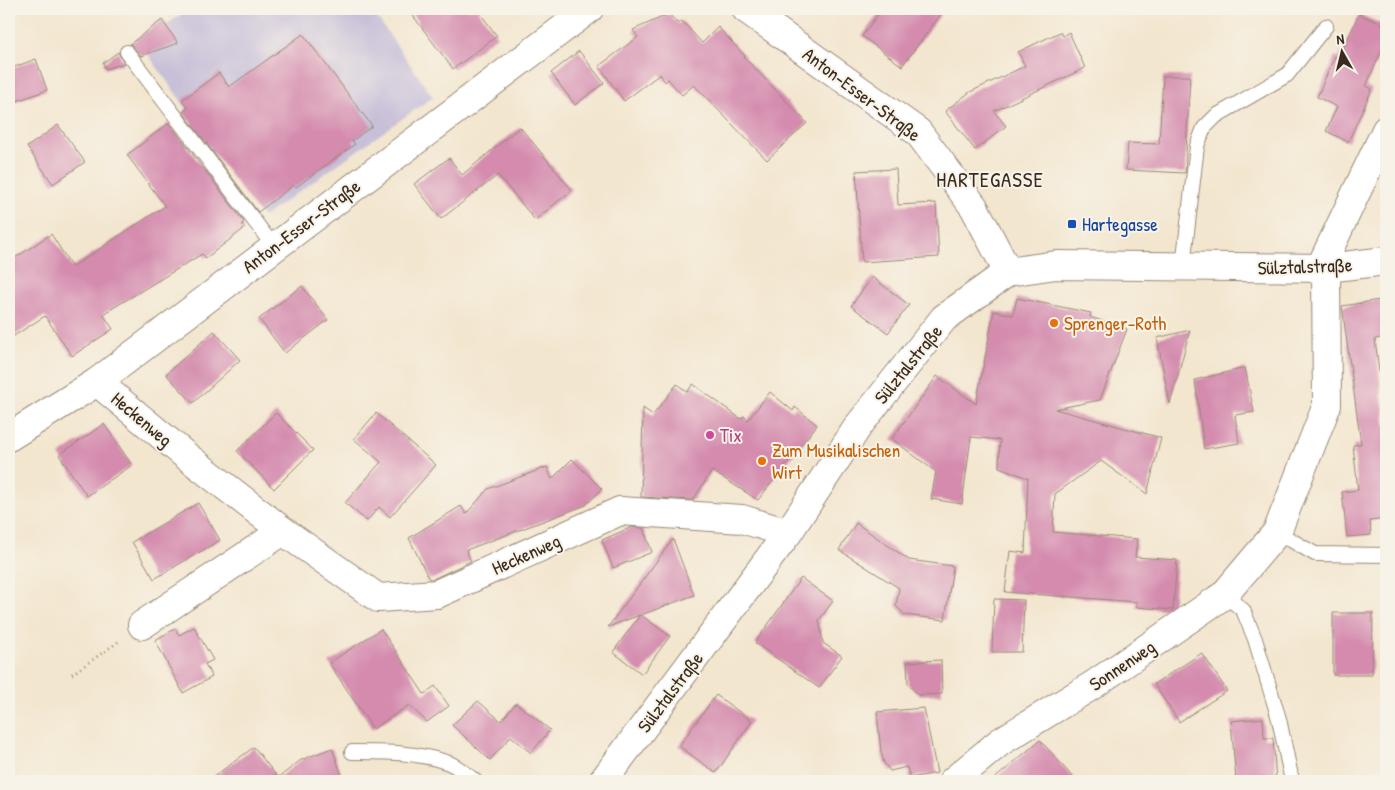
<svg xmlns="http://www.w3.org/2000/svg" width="1395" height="790" viewBox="0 0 1395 790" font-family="'Patrick Hand',sans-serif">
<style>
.industrial{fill:#c8bfd8}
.building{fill:#d48bae}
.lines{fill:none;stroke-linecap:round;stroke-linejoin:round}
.lane-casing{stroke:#978876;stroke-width:16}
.street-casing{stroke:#978876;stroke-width:30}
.secondary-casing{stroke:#978876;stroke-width:30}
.path{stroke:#978876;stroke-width:3;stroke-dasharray:1 4;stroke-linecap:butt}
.lane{stroke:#fff;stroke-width:14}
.street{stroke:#fff;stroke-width:28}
.secondary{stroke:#fff;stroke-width:28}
.transit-dot{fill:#1a4fb4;stroke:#f7f3e8;stroke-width:2}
.food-dot{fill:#e8710a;stroke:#f7f3e8;stroke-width:2}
.hotel-dot{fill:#d1479c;stroke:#f7f3e8;stroke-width:2}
.labels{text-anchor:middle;stroke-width:4;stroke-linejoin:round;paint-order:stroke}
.street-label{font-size:19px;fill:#3b2a1e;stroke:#f7f3e8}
.transit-label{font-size:19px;fill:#164399;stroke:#f7f3e8;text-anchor:start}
.food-label{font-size:19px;fill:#c56008;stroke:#f7f3e8;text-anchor:start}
.hotel-label{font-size:19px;fill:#b23c85;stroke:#f7f3e8;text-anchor:start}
.quarter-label{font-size:21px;letter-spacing:1px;fill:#3b2a1e;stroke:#f7f3e8}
</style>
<rect width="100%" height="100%" fill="#f7f3e8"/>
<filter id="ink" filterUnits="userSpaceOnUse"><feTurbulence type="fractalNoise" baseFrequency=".02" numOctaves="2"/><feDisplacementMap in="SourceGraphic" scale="10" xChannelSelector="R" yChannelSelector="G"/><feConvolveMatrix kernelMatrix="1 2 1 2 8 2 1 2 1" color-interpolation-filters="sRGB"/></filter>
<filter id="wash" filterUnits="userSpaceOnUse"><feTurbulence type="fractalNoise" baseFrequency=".0096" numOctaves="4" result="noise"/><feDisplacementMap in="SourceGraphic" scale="20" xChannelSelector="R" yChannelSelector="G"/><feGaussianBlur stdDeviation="1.12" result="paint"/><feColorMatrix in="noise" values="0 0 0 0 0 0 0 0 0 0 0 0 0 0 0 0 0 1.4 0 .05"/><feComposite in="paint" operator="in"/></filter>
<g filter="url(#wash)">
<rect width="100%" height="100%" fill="#f3e6cf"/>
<!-- industrial -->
<path class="industrial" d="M189,9H371L433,97L263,217L140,43Z"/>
<g id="blocks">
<!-- building -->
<g class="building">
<path d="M408,9H477L497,36L453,69Z"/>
<path d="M882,9H945L902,66L862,36Z"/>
<path d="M669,14L678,24L682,21L702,43L718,27L745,56L744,57L807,123L767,160L694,85L682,95L668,79L665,82L660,74L624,101L599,66L638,37L633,30Z"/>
<path d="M1359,14L1386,26V41L1366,86L1372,89L1348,142L1326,131L1337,107L1317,97L1335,56L1339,58Z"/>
<path d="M162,20L178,43L141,56L130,44Z"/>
<path d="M1060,32L1063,36L1069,32L1085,68L994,111L1006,126L975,150L945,111L970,92L1025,66L1018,52Z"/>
<path d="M303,34L372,126L352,141L355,144L296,187L294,185L258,212L183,112L188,108L182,100L219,73L229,87Z"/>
<path d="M579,51L604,83L575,105L551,73Z"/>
<path d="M118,52L124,63L106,69L103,63Z"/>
<path d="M36,59L47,90L9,104V69Z"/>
<path d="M1163,76H1190L1185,173L1126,170L1128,143L1159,144Z"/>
<path d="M169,123L244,222L242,224L245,228L206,258L202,254L103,314L113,329L72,356L45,316L9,339V262L51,234L72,267L165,206L127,155Z"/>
<path d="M58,125L85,162L53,184L27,147Z"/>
<path d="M520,127L572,190L535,220L498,175L441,219L414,184L449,158L462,175Z"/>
<path d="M896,169L898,205L936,203L939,257L862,262L856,171Z"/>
<path d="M872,277L909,305L888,333L851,306Z"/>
<path d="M302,286L328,320L285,353L259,319Z"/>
<path d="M1017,298L1091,313L1090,317L1127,329L1100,400L1055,409L1161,438L1147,494L1101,461L1055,494L1053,532L1137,539L1135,557L1177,560L1173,610L1136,607L1137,602L1005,592L1010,551L1025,553L1028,478L999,467L1000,440L971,437L962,504L931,499L936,472L892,439L937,376L976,404L994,311L1013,315Z"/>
<path d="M1386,299V337L1375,339L1386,428V519L1370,521L1371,535L1347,537L1342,492L1358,490L1353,445L1361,444L1342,306Z"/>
<path d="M1190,330L1170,404L1157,338Z"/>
<path d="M214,331L240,360L193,403L166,374Z"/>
<path d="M1245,368L1254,412L1235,415L1239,443L1204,449L1195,380Z"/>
<path d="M677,384L687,392L693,384L741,419L744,416L748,420L770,392L793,411L795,407L817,425L758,500L712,471L693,500L641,497L643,408L653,415Z"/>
<path d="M276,413L313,450L274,489L237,451Z"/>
<path d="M376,413L436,465L390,517L379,507L367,521L345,503L381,462L354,439Z"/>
<path d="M104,424L132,465L87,496L59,455Z"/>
<path d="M572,459L602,489L586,505L466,550L471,561L433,579H429L409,538L461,506L466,514L488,489L547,467L552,479Z"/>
<path d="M198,503L220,540L154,579L132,542Z"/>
<path d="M856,523L909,560L953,566L945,620L905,615L896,606L899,588L839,550Z"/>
<path d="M632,527L643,528L652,552L613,568L602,540Z"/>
<path d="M673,539L694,595L641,615L670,636L642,674L613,652L640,615L608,627Z"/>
<path d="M801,578L833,601L819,620L823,643L842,656L819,688L755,643Z"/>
<path d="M994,599L1024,600L1022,652H992Z"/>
<path d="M1333,613H1373L1372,675H1333Z"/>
<path d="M194,627L213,660L205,664L212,677L183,693L155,640L175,629L179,635Z"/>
<path d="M381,629L424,694L435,686L449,706L427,722L409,705L373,729L329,663Z"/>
<path d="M1202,653L1227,691L1179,722L1154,684Z"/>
<path d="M941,660L942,694L918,695L908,684L907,662Z"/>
<path d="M716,695L752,721L716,773L679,746Z"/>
<path d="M478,701L501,721L516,703L550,730L531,753L511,736L490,760L452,725Z"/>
<path d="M924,708L937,773L910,778L907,767L890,771L884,763L881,752L877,712Z"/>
<path d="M1263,718L1264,738H1273L1276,781H1236L1231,721Z"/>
<path d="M1040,740L1076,781H992Z"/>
<path d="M254,747L278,778L301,760L332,748L344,781H208Z"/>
</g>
</g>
</g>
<g filter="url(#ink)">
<use href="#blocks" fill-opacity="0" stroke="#978876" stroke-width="1"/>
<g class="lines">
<!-- lane casing -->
<g class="lane-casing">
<g id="lane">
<path d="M127,52L274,247"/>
<path d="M1183,266L1197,146L1204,128L1216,116L1287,75L1326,26"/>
<path d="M1277,532L1315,554L1386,555"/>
<path d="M1224,595L1243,610L1255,639L1279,719L1292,781"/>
<path d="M352,752C384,752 419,752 449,763C459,767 467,775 475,781"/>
</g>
</g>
<!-- street casing -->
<g class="street-casing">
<g id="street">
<path d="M746,9L918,132L974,207L1008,272"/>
<path d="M1320,268L1386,130"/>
<path d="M97,382L185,455L283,531L378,598L437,594L620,511L742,519L788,533"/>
<path d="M9,437L97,382L589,9"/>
<path d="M142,625L283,531"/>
<path d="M953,781L1000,742L1093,685L1224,595L1277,532L1327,405L1326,268"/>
</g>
</g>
<!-- secondary casing -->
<g class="secondary-casing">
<path id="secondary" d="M603,781L788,533L859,425L944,318L1008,272L1056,265L1326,268L1386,261"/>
</g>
<!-- path -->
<path class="path" d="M72,674L118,642"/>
<!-- lane -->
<use href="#lane" class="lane"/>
<!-- street -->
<use href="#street" class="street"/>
<!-- secondary -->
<use href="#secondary" class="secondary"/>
</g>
</g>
<!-- markers -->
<rect class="transit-dot" x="1067" y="219" width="10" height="10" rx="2.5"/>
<g class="food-dot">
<circle cx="1054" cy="323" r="5"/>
<circle cx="762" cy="461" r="5"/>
</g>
<circle class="hotel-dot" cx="710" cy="435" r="5"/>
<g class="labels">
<!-- street labels -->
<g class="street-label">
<text transform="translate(862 94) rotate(37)" y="7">Anton-Esser-Straße</text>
<text transform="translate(301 226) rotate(-37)" y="7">Anton-Esser-Straße</text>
<text transform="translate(1305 266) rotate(-2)" y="7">Sülztalstraße</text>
<text transform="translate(908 364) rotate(-51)" y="7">Sülztalstraße</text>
<text transform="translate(142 419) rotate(40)" y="7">Heckenweg</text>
<text transform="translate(526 554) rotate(-24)" y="7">Heckenweg</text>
<text transform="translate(1122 665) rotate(-34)" y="7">Sonnenweg</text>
<text transform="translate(670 692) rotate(-53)" y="7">Sülztalstraße</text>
</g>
<!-- transit labels -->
<g class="transit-label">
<text x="1082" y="231">Hartegasse</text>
</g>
<!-- food labels -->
<g class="food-label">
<text x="1064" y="330">Sprenger-Roth</text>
<text x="772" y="457">Zum Musikalischen<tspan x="772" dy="22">Wirt</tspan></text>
</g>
<!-- hotel labels -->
<g class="hotel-label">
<text x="720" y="442">Tix</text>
</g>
<!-- quarter labels -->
<g class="quarter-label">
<text x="990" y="187">HARTEGASSE</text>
</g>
</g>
<!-- margin -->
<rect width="1395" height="790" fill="none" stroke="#f7f3e8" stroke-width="30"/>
<!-- north arrow -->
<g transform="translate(1342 52) rotate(352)" stroke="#f7f3e8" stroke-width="4" paint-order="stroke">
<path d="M0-4L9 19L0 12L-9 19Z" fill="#3b2a1e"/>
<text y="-8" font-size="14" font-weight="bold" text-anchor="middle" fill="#3b2a1e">N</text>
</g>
</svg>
